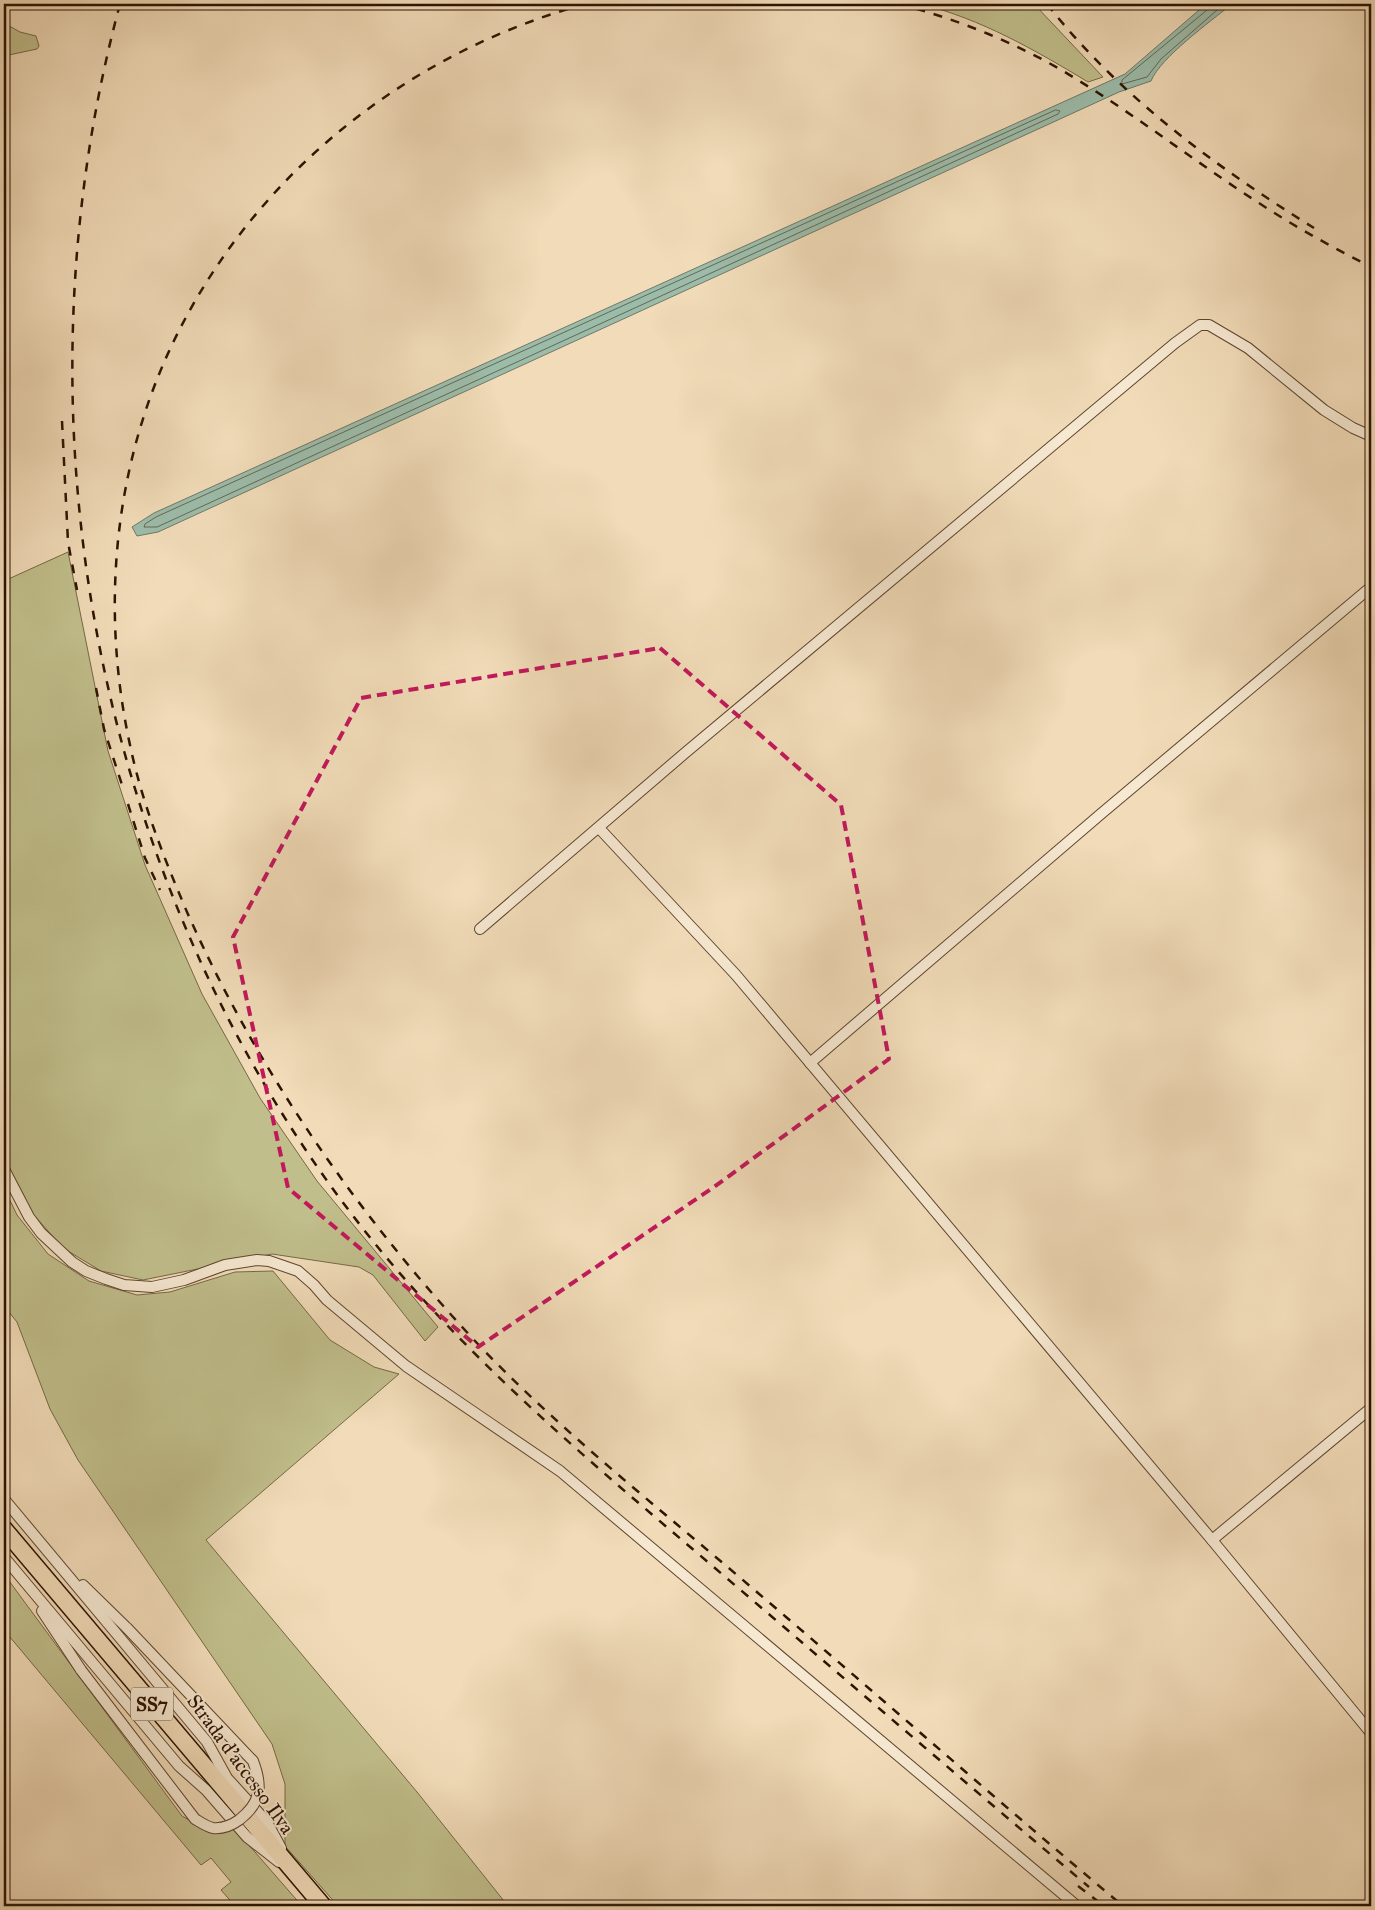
<svg xmlns="http://www.w3.org/2000/svg" width="1375" height="1910" viewBox="0 0 1375 1910" font-family="'IM FELL Great Primer',serif">
<style>
.green{fill:#c0be8b;stroke:#766846}
.water{fill:#9cbcaa;stroke:#707866}
.lines{fill:none;stroke-linecap:round;stroke-linejoin:round}
.shore{stroke:#646855;stroke-width:1}
.minor-casing{stroke:#5e452e;stroke-width:12}
.primary-casing{stroke:#2d1300;stroke-width:19}
.minor{stroke:#f6e8d1;stroke-width:10}
.primary{stroke:#f1dbb8;stroke-width:16}
.rail{stroke:#2d1300;stroke-width:2.5;stroke-dasharray:9 9;stroke-linecap:butt}
.minor-bridge-casing{stroke:#5e452e;stroke-width:12;stroke-linecap:butt}
.minor-bridge{stroke:#f6e8d1;stroke-width:10}
.marked{fill:none;stroke:#c2185b;stroke-width:4;stroke-dasharray:10 6;stroke-linejoin:round}
.labels{text-anchor:middle;stroke-width:4;stroke-linejoin:round;paint-order:stroke}
.shield{fill:#f6e8d1;stroke:#69533f;stroke-width:1}
.shield-label{font-size:19px;font-weight:bold;fill:#2d1300}
.street-label{font-size:20px;fill:#2d1300;stroke:#f6e8d1}
</style>
<rect width="100%" height="100%" fill="#f1dbb8"/>
<filter id="stains"><feTurbulence type="fractalNoise" baseFrequency=".004" numOctaves="4"/><feColorMatrix values="0 0 0 0 .2 0 0 0 0 .09 0 0 0 0 .02 0 0 0 .5 -.17"/></filter>
<radialGradient id="worn" r=".72"><stop offset=".6" stop-color="#630" stop-opacity="0"/><stop offset="1" stop-color="#630" stop-opacity=".3"/></radialGradient>
<!-- green -->
<g class="green">
<path d="M921,4H1034L1103,77L1088,82C1035,50 981,19 921,4Z"/>
<path d="M4,23L20,32L36,36L39,46L37,49L4,56Z"/>
<path d="M68,552L108,751L145,865L202,994L260,1098L317,1181L438,1327L425,1341L373,1275L359,1267L272,1254L143,1280L101,1271L63,1248L33,1214L4,1158V581Z"/>
<path d="M4,1188L17,1215L48,1254L89,1281L137,1295L170,1292L235,1272L273,1271L330,1340L374,1367L399,1374L206,1540L417,1792L508,1906H338L285,1846V1784L272,1744L78,1460L50,1409L17,1322L4,1306Z"/>
<path d="M4,1574L182,1816L210,1832L234,1828L302,1906H235L221,1890L231,1882L211,1858L201,1865L4,1630Z"/>
</g>
<!-- water -->
<path class="water" d="M1206,4H1232C1211,21 1160,58 1151,81L1119,92L158,532L137,536L132,527L154,513L1125,74Z"/>
<g class="lines">
<!-- shore -->
<g class="shore">
<path d="M1209,4L1207,10L1122,80V84L1147,77L1161,59L1224,4"/>
<path d="M1056,110L1060,111L1058,114L157,527H144L145,524L156,517Z"/>
</g>
<!-- minor casing -->
<g class="minor-casing">
<g id="minor">
<path d="M599,828L736,975L1212,1540L1371,1733"/>
<path d="M480,929L685,753L1175,343L1200,325H1209L1248,348L1324,410L1353,428L1371,436"/>
<path d="M810,1063L1102,813L1371,587"/>
<path d="M4,1169L29,1217L41,1233L72,1262L86,1271L106,1279L124,1285L152,1287L184,1280L225,1265L257,1260L269,1261L298,1271L314,1285L327,1300L406,1366L560,1471L1077,1906"/>
<path d="M4,1499L207,1742L227,1778L267,1822L281,1848"/>
<path d="M1212,1540L1371,1408"/>
<path d="M4,1557L179,1766L206,1790L247,1837L279,1862"/>
<path d="M83,1585L127,1628"/>
<path d="M42,1611L81,1670"/>
</g>
</g>
<!-- primary casing -->
<g class="primary-casing">
<path id="primary" d="M4,1529L323,1906"/>
</g>
<!-- minor -->
<use href="#minor" class="minor"/>
<!-- primary -->
<use href="#primary" class="primary"/>
<!-- rail -->
<g class="rail">
<path d="M120,4C0,449 109,954 420,1296C513,1399 619,1486 723,1575C845,1679 967,1784 1089,1887"/>
<path d="M585,4C404,54 250,178 170,349C113,472 101,612 130,745C142,803 164,858 187,912C257,1070 357,1214 475,1341C560,1431 664,1512 758,1593C880,1697 1000,1803 1123,1906"/>
<path d="M899,4C956,19 1012,41 1063,71C1132,112 1195,162 1262,205C1297,228 1334,248 1371,267"/>
<path d="M1047,4C1119,96 1216,167 1314,228"/>
<path d="M62,421L68,542L77,590"/>
<path d="M96,688L104,729L122,785"/>
<path d="M128,804L145,858L160,890"/>
<path d="M1078,1886L1104,1906"/>
</g>
<!-- minor-bridge casing -->
<g class="minor-bridge-casing">
<path id="minor-bridge" d="M81,1670L195,1819C200,1822 207,1827 213,1828C223,1829 232,1825 239,1820C261,1803 263,1787 253,1761L127,1628"/>
</g>
<!-- minor-bridge -->
<use href="#minor-bridge" class="minor-bridge"/>
</g>
<!-- marked area -->
<path class="marked" d="M660,648L841,805L889,1059L714,1187L478,1347L288,1188L233,937L361,698Z"/>
<g class="labels">
<!-- shield labels -->
<rect class="shield" x="131" y="1687.5" width="42" height="33" rx="4"/>
<g class="shield-label">
<text x="152" y="1711">SS7</text>
</g>
<!-- street labels -->
<g class="street-label">
<text transform="translate(241 1764) rotate(54)" y="7">Strada d'accesso Ilva</text>
</g>
</g>
<!-- margin -->
<rect width="1375" height="1910" fill="none" stroke="#f1dbb8" stroke-width="20"/>
<rect x="5" y="5" width="1365" height="1900" fill="none" stroke="#2d1300" stroke-width="2.5"/>
<rect x="10" y="10" width="1355" height="1890" fill="none" stroke="#2d1300"/>
<rect width="100%" height="100%" filter="url(#stains)"/>
<rect width="100%" height="100%" fill="url(#worn)"/>
</svg>
